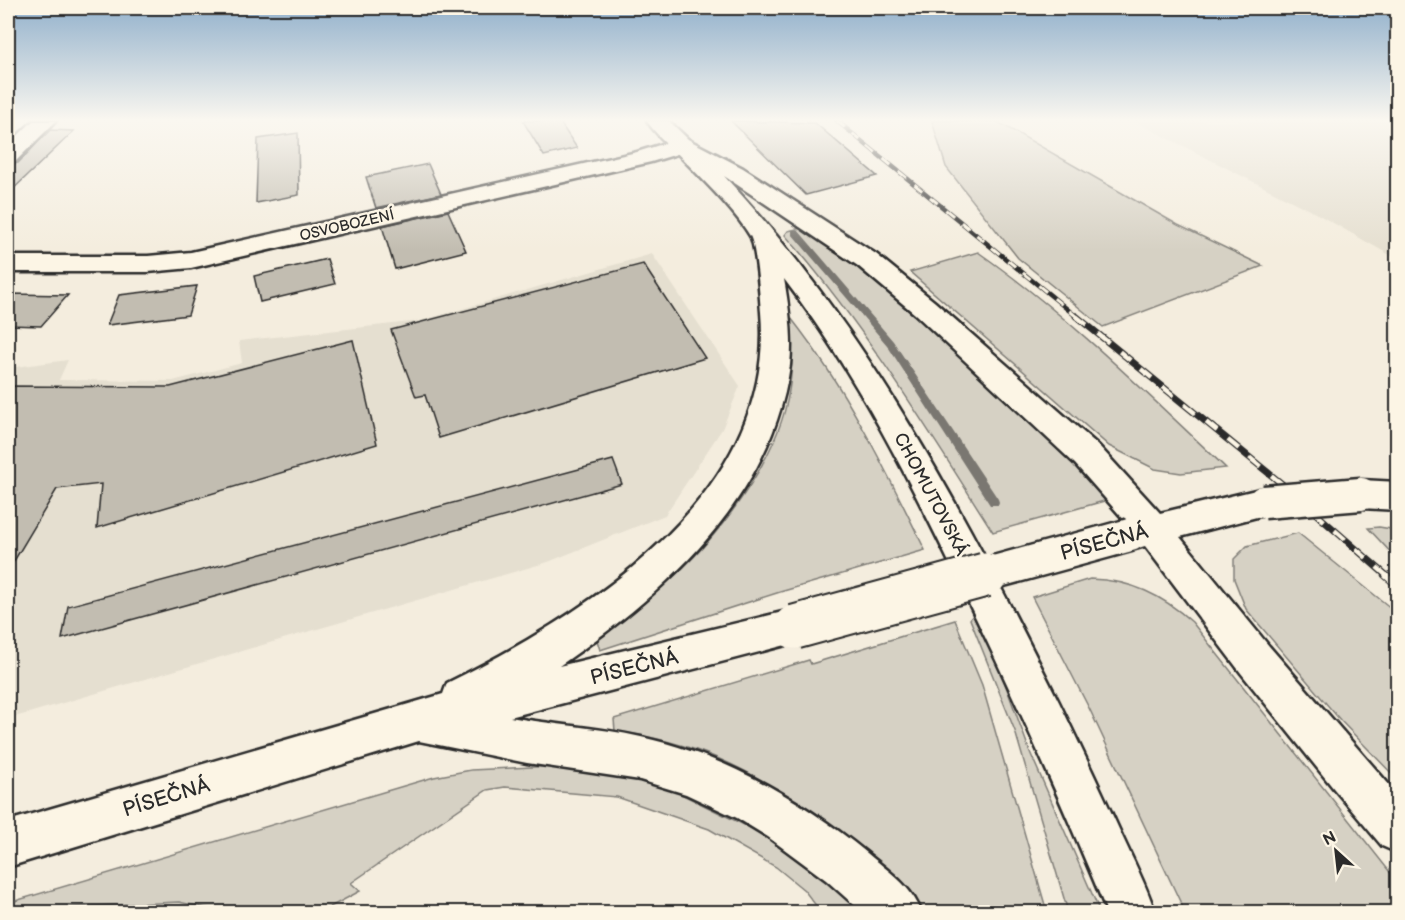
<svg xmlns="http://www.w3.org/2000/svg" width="1405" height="920" viewBox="0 0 1405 920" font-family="'Balsamiq Sans',sans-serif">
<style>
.built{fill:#e5dfd0}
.green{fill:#d6d1c4;stroke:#807e78;stroke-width:1.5}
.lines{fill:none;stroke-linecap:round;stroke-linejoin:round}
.stream{fill:#7a7771;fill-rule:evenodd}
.building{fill:#c2bdb1;stroke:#2b2b2b;stroke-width:1.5}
.street-casing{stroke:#2b2b2b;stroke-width:5}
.secondary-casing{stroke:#2b2b2b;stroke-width:5}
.street{fill:#fcf5e5;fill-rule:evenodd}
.secondary{fill:#fcf5e5;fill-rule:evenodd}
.rail-far2-casing{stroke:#2b2b2b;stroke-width:4.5}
.rail-far1-casing{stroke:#2b2b2b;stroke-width:7}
.rail-casing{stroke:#2b2b2b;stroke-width:8}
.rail-far2{stroke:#fcf5e5;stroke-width:3;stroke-dasharray:10;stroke-linecap:butt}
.rail-far1{stroke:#fcf5e5;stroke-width:4.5;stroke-dasharray:14;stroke-linecap:butt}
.rail{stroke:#fcf5e5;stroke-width:6;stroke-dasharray:17;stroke-linecap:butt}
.secondary-bridge-far1-casing{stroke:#2b2b2b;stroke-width:37;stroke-linecap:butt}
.secondary-bridge-casing{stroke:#2b2b2b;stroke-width:47;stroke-linecap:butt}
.secondary-bridge-far1{stroke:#fcf5e5;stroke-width:32}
.secondary-bridge{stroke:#fcf5e5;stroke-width:43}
.labels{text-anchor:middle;stroke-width:5;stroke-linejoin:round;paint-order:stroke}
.far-street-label{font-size:15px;fill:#2b2b2b;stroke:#fcf5e5}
.street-label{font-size:18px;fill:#2b2b2b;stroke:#fcf5e5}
.near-street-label{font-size:21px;fill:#2b2b2b;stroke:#fcf5e5}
</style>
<rect width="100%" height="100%" fill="#f4edde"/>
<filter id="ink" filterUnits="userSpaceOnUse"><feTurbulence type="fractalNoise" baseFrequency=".0167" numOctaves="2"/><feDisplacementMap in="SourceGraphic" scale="12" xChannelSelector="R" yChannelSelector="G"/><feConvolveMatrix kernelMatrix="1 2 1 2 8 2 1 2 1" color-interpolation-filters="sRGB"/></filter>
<g filter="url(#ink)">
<!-- built -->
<g class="built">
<path d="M1134,121H1397V259L1319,215Z"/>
<path d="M652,254L740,386L722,429L665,515L548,562L8,719V368L68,360L59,380L173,381L242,363L239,341L420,321Z"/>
</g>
<!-- green -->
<g class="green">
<path d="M932,121H996L1178,225L1263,266L1103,327L1018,258L946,167Z"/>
<path d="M801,228L810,231L879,281L933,328L1098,486L1106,497L1104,501L993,532C928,430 865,326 785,235L788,231Z"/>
<path d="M978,252C1068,315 1146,393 1226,468L1181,473L1155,469L1109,446L910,272Z"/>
<path d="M791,318C846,388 886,470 925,550L780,592L600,650L596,637C618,621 641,605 662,587C715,542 778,461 789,391C793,367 792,342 791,318Z"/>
<path d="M1379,527L1397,530V559L1368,528Z"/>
<path d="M1298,533L1397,613V779L1341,721L1246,609L1234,579V559L1247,546Z"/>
<path d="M1090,579C1131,580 1162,595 1192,622L1397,881V912H1185L1090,710L1032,597Z"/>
<path d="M973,615L996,659L1030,752L1100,912H1068L1015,731L970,619Z"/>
<path d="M955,620L982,685L1047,912H927C867,854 795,791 717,758C684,744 650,736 615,731L614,719L809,660L811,664Z"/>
<path d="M554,766L637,779L677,792L779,842L849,896L866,912H821L804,890L776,867L709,829L617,797L505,787L487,790L351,883L360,891L321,912H224L179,902L8,910V903L434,777L471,770Z"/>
</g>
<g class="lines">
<!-- stream -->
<path class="stream" d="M792,230H798L893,341L998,499L999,502L998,505H990L887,345L792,234Z"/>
</g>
<!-- building -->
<g class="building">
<path d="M523,121H559L577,148L544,156Z"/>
<path d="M731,121L815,123L877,176L806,195Z"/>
<path d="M50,130L74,131L8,194V165L18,163Z"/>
<path d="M298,133L299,195L256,203L258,139Z"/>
<path d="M428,164L441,194L376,208L366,177Z"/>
<path d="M448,211L466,251L395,269L382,226Z"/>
<path d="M327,259L335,284L260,302L254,276Z"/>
<path d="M643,264L705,358L439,438L425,395L416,397L391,330Z"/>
<path d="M197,286L188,315L107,325L119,295Z"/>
<path d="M8,294L68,295L41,326L8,325Z"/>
<path d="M353,340L377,444L97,528L101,484L57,489L8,571V386L170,387Z"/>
<path d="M613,460L622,484L62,639L68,606Z"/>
</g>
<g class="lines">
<!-- street casing -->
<g class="street-casing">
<g id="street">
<path d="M33,121H56L16,161L8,163V145Z"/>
<path d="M682,138L690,140L693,145L690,150L651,162L191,268L148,272H8V256H148L191,252L637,152Z"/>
</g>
</g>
<!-- secondary casing -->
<g class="secondary-casing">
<g id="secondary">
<path d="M647,121H669L689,140L743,168L876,254L935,302L1099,446L1160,513L1264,488L1276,492L1281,502L1276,512L1180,537L1269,646L1398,795V853L1382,846L1334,789L1241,673L1145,546L1135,549L1122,544L1117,534L1122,524L1126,522L1075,464L915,314L858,266L724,176C869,330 965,514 1059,702C1081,747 1102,792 1123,838C1134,862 1147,887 1155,912H1107C1062,803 1014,696 962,589C909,479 858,377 784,279C789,307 793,337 790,365C772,499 664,594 559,666L795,609L809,615L814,627L809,639L510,717C553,725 598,727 641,737C724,755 802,800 867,853C887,870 913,887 921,912H862L826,880L768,837L737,818L686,794L640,780L527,763L419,741L8,867V821L443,694L447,683C589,613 777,494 761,312C760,297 756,246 750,236C734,209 697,174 675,151C665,142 654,132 647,121Z"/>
<path d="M1361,480L1398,482V510L1361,508L1349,504L1344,494L1349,484Z"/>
</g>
</g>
<!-- street -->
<use href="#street" class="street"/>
<!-- secondary -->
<use href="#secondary" class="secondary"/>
<!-- rail-far2 casing -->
<g class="rail-far2-casing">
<path id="rail-far2" d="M837,121L1077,317"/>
</g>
<!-- rail-far1 casing -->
<g class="rail-far1-casing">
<path id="rail-far1" d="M1076,316L1282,484L1387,576"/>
</g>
<!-- rail casing -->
<g class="rail-casing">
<path id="rail" d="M1385,575L1398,586"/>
</g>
<!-- rail-far2 -->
<use href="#rail-far2" class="rail-far2"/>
<!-- rail-far1 -->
<use href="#rail-far1" class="rail-far1"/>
<!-- rail -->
<use href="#rail" class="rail"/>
<!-- secondary-bridge-far1 casing -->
<g class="secondary-bridge-far1-casing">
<g id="secondary-bridge-far1">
<path d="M1264,502L1361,494"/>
<path d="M980,576L1130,535"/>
</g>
</g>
<!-- secondary-bridge casing -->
<g class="secondary-bridge-casing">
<path id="secondary-bridge" d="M795,627L985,575"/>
</g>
<!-- secondary-bridge-far1 -->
<use href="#secondary-bridge-far1" class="secondary-bridge-far1"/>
<!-- secondary-bridge -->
<use href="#secondary-bridge" class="secondary-bridge"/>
</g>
</g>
<!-- sky -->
<linearGradient id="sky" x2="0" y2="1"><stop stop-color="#91b0cb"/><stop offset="0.48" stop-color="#faf7f0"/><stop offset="1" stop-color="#faf7f0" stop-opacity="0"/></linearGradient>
<rect width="1405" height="250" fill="url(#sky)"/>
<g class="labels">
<!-- far-street labels -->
<g class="far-street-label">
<text transform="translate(347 225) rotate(-13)" y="5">OSVOBOZENÍ</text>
</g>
<!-- street labels -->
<g class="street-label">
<text transform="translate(931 494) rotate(62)" y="6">CHOMUTOVSKÁ</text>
</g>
<!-- near-street labels -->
<g class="near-street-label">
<text transform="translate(1104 542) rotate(-15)" y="7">PÍSEČNÁ</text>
<text transform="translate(634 667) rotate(-14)" y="7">PÍSEČNÁ</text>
<text transform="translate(166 797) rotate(-17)" y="7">PÍSEČNÁ</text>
</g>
</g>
<!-- margin -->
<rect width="1405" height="920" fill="none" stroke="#fcf5e5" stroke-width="30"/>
<rect x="15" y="15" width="1375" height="890" fill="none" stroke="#2b2b2b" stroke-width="2" filter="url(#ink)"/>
<!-- north arrow -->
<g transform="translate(1336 851) rotate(333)" stroke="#fcf5e5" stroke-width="4.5" paint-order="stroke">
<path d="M0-4.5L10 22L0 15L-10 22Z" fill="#2b2b2b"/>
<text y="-9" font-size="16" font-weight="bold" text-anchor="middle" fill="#2b2b2b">N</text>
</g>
</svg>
